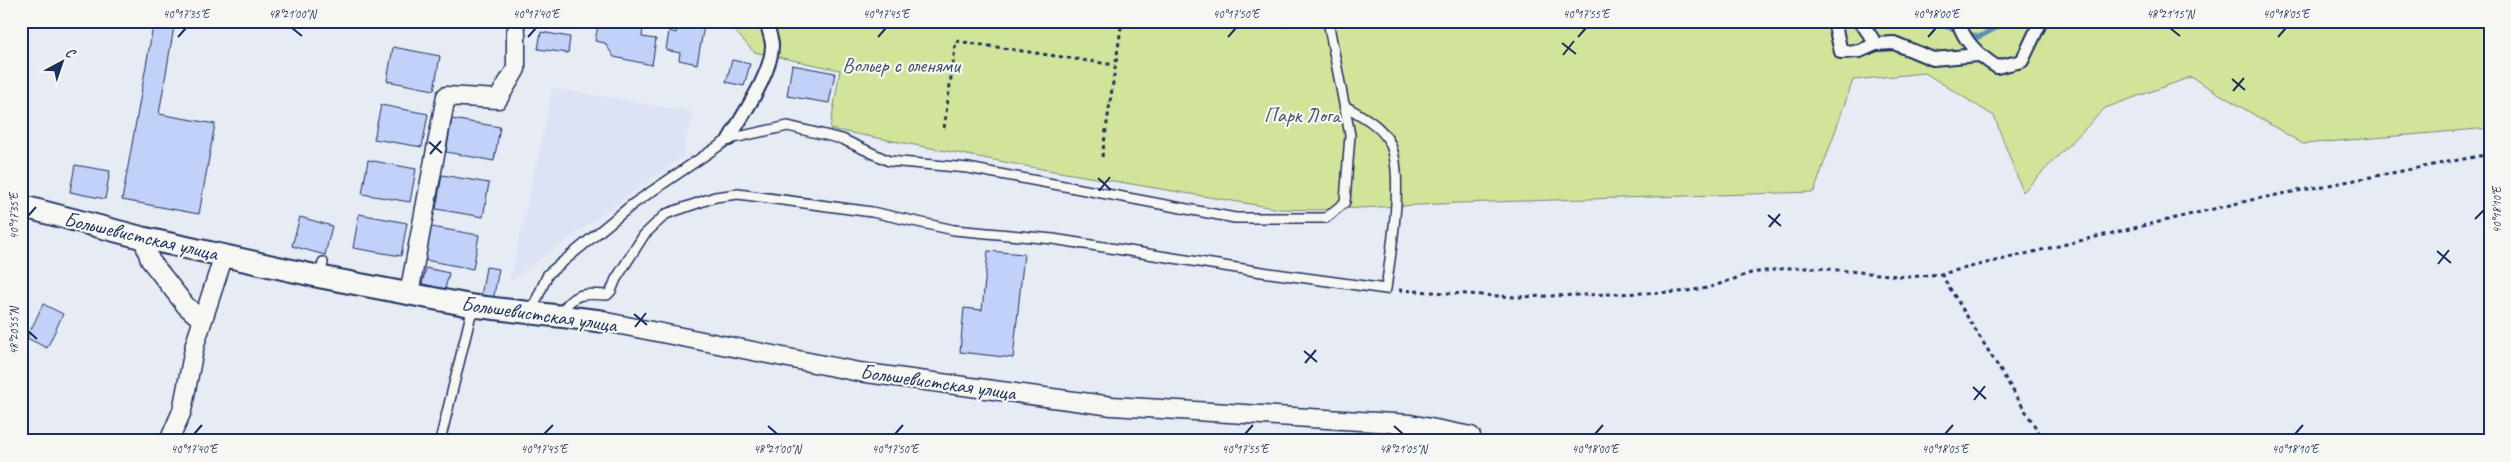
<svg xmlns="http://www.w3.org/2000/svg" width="2511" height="462" viewBox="0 0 2511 462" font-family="Caveat,sans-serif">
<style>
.built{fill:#dbe3f5}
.green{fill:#d1e499;stroke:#768a7c}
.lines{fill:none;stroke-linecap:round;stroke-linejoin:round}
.stream{stroke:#5f90b4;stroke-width:5}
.building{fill:#c2d1f7;stroke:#1b2f5e}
.service-casing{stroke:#1b2f5e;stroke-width:12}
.pedestrian-casing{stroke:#1b2f5e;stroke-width:16}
.minor-casing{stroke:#1b2f5e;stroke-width:21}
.tertiary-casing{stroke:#1b2f5e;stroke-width:25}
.path{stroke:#1b2f5e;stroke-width:3;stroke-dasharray:4 4;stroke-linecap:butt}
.service{stroke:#f6f6f2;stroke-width:9}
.pedestrian{stroke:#f6f6f2;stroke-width:12}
.minor{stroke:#f6f6f2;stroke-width:18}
.tertiary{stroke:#f6f6f2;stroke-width:21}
.ticks{fill:none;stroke:#1b2f5e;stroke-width:2}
.labels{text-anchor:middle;stroke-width:4.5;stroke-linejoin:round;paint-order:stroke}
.park-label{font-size:21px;fill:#3f536a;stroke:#f6f6f2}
.street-label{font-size:21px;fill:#1b2f5e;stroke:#f6f6f2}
.neatline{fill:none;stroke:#1b2f5e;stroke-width:2}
.ticks-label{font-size:12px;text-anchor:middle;fill:#1b2f5e}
</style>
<rect width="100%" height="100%" fill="#e6ebf4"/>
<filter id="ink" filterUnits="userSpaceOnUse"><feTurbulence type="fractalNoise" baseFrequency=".02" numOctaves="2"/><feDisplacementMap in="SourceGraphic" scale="10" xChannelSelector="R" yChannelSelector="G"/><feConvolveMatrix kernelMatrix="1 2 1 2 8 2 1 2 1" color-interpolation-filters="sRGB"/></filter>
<g filter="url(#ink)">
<!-- built -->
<path class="built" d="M553,88L692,112L683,156L510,281Z"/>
<!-- green -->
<path class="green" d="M726,21H2490V128L2303,144L2191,77L2105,108L2023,192L1994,116L1925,73L1853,80L1814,192L1459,203L1319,210L1280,209L1036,168L830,129L840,70L754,52Z"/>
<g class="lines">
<!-- stream -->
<path class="stream" d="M1929,21L1979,37L2009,21"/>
</g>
<!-- building -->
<g class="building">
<path d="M154,21H175L159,114L215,124L199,214L122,200Z"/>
<path d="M329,21H348V24Z"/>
<path d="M535,21H571L570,30L535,24Z"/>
<path d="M599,21H644L642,37L656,39L652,65L614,57L605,43L595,41Z"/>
<path d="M678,21H705L697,64L679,60L680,53L666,50L669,31L676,33Z"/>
<path d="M541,32L570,37L568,53L538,49Z"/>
<path d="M393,47L440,56L434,90L387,81Z"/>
<path d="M732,60L750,64L744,86L726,82Z"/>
<path d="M792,65L835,73L829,103L787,96Z"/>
<path d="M381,105L428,114L422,147L374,139Z"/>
<path d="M452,119L500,127L494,161L446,152Z"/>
<path d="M368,160L416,169L410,202L362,194Z"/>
<path d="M75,165L110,171L105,199L70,192Z"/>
<path d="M442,175L489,183L483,217L436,209Z"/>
<path d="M359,214L407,223L401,256L353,248Z"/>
<path d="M300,217L332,226L325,255L292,246Z"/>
<path d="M431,227L479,235L473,269L425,260Z"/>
<path d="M988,251L1024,254L1013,358L960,352L964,308L982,310Z"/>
<path d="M486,267L499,269L493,300L481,297Z"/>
<path d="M426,268L449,273L445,289L422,284Z"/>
<path d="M43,304L63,314L47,348L27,338Z"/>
</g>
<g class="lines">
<!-- service casing -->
<g class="service-casing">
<g id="service">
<path d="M321,276L323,262"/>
<path d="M531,312L548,274L633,204L729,139L788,126L842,139L889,161L968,168L1235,218H1326L1345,202L1350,135L1328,21"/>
<path d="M559,315C574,293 580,293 607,295L611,291L616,279L644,235L666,214L715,197L738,194L872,212L954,230L1053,239L1262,272L1386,289C1390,255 1407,166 1387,138C1377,123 1360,115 1345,106"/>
<path d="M440,441L473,306"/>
</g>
</g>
<!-- pedestrian casing -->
<g class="pedestrian-casing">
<g id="pedestrian">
<path d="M1834,21L1841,52L1860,51L1876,44L1894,43L1933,59L1978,55"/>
<path d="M1858,21L1863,25L1876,44"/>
<path d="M1958,21C1964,42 1979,56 1997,67L2022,61L2041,21"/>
<path d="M729,139C743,114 773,72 772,44C771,37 768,28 766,21"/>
</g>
</g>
<!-- minor casing -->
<g class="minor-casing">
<g id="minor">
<path d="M143,238L150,260L186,306L202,320"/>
<path d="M409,294L446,96L498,99L516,69V32"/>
<path d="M601,321L859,372L1112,406L1410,424L1471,436"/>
<path d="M169,441L182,411L195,344L224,255"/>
</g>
</g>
<!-- tertiary casing -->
<g class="tertiary-casing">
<path id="tertiary" d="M21,206L143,238L321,277L473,306L601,321"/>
</g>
<!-- path -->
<g class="path">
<path d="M1285,27L1291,21"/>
<path d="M944,128L956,41L1115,65"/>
<path d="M1102,157L1122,21"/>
<path d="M1941,274L2044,441"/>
<path d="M1399,290L1515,297L1679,292L1708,288L1751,273L1788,268H1818L1909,277L1941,274L2251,200L2490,154"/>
<path d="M1486,439L1498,441"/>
</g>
<!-- service -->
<use href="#service" class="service"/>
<!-- pedestrian -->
<use href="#pedestrian" class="pedestrian"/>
<!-- minor -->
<use href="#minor" class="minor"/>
<!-- tertiary -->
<use href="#tertiary" class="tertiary"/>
</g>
</g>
<!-- ticks -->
<path class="ticks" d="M292,28L302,36M2170,28L2180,36M178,37L186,28M528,37L536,28M878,37L886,28M1228,37L1236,28M1578,37L1586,28M1928,37L1936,28M2278,37L2286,28M1562,43L1576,54M1563,55L1574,41M2232,79L2245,90M2233,91L2244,78M429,142L442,153M430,154L441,141M1098,178L1111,190M1099,191L1110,177M1768,215L1781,226M28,216L36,207M2475,219L2484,210M1769,227L1780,214M2437,251L2451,263M2438,264L2449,250M634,314L647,325M635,327L646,313M28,331L37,339M1304,351L1317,362M1305,363L1316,350M1973,387L1986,399M1974,400L1985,386M768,426L777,434M1394,426L1403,434M194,434L202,425M544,434L553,425M895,434L903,425M1245,434L1253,425M1595,434L1603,425M1945,434L1953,425M2295,434L2303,425"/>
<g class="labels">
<!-- park labels -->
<g class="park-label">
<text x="901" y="72">Вольер с оленями</text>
<text x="1302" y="122">Парк Лога</text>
</g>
<!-- street labels -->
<g class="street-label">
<text transform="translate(141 236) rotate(13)" y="7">Большевистская улица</text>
<text transform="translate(539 314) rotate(8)" y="7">Большевистская улица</text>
<text transform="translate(938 382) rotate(8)" y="7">Большевистская улица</text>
</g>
</g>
<!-- margin -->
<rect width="2511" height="462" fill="none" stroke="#f6f6f2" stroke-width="55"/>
<!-- north arrow -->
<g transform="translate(62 62) rotate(40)" stroke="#f6f6f2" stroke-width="4" paint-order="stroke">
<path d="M0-4L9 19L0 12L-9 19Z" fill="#1b2f5e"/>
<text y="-8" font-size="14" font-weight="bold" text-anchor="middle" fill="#1b2f5e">С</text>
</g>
<rect x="28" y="28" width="2456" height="406" class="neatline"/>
<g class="ticks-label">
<text x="186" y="18">40°17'35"E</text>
<text x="292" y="18">48°21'00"N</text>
<text x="536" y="18">40°17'40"E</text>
<text x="886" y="18">40°17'45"E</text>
<text x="1236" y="18">40°17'50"E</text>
<text x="1586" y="18">40°17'55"E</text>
<text x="1936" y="18">40°18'00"E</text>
<text x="2170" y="18">48°21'15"N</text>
<text x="2286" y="18">40°18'05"E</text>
<text transform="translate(2497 210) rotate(-90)" y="4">40°18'10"E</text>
<text transform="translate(14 216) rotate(-90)" y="4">40°17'35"E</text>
<text transform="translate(14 331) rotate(-90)" y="4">48°20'55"N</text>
<text x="194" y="453">40°17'40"E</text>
<text x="544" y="453">40°17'45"E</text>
<text x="777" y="453">48°21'00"N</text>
<text x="895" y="453">40°17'50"E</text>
<text x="1245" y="453">40°17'55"E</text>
<text x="1403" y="453">48°21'05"N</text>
<text x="1595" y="453">40°18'00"E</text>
<text x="1945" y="453">40°18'05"E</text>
<text x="2295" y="453">40°18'10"E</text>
</g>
</svg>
